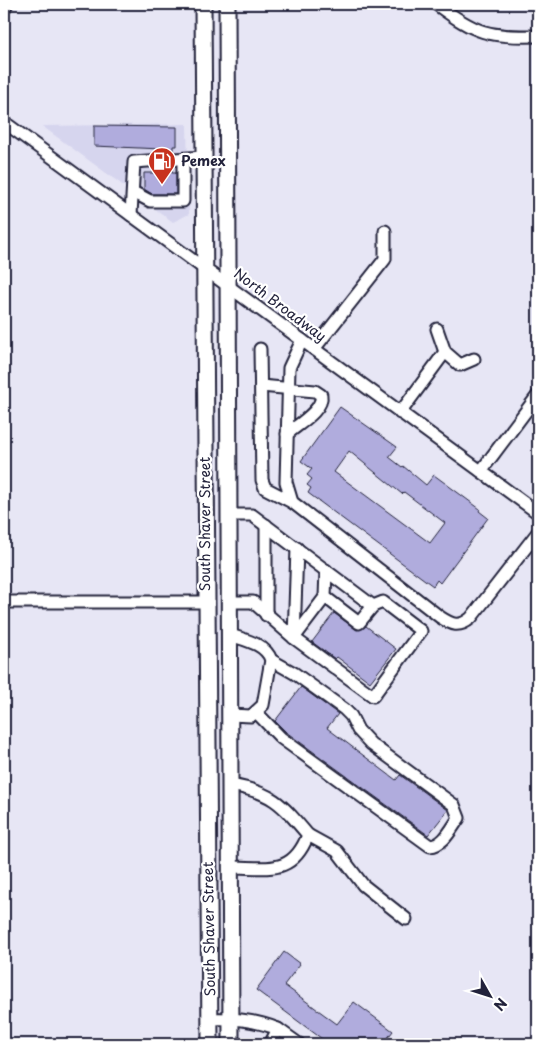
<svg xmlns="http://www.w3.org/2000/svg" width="542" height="1048" viewBox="0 0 542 1048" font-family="'Playpen Sans',sans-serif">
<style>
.built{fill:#d6d5ee}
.building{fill:#b0acdd;stroke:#22223b;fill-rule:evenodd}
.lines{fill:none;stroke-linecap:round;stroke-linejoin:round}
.minor-casing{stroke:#22223b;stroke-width:15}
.major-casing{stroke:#22223b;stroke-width:19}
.minor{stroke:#fff;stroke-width:11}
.major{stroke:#fff;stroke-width:15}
.labels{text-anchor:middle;stroke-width:4.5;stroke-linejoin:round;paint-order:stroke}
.poi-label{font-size:14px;font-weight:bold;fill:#22223b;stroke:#fff;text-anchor:start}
.street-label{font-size:14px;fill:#22223b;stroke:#fff}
</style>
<rect width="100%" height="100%" fill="#e7e6f5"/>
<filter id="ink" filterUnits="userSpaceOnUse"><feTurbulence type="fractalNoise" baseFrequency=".02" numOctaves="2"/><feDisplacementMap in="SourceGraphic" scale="10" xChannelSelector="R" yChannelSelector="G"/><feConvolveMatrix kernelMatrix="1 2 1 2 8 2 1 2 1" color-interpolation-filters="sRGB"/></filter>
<g filter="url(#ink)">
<!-- built -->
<path class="built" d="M187,124L189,214L173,222L42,126Z"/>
<!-- building -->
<g class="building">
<path d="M94,126L177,127V146H173V152H162V149L94,146Z"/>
<path d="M172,167V173H176V194H152L144,189V173H162V168Z"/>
<path d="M340,407L397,447L389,457L402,467L403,466L426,485L434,475L480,509L479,511L488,518L440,583L437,580L433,586L308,493L311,488L307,485L312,479L307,475L312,469L301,461ZM349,451L402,494L404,492L445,523L430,543L334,472Z"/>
<path d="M334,613L357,630L366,626L396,649L370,682L337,657L335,659L312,642Z"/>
<path d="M301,687L338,714L327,728L396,780L400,775L448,810L428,835L286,732L275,721Z"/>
<path d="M284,952L300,964L284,985L337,1024L354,1002L393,1031L383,1044H329L256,990Z"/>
</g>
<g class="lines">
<!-- minor casing -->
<g class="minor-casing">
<g id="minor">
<path d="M436,4C476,34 488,37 538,36"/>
<path d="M4,9L7,4"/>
<path d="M4,122L538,513"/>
<path d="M133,192L150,201H183V159"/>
<path d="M131,215L134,162L203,157"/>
<path d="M437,329L445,352L460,365L474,359"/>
<path d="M302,340L289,368L286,482L292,502L440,617C452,625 459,628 471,618L538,532"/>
<path d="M260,349L262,480L265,488L292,502"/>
<path d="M314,349L385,259V231"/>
<path d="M261,386L315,391L321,395C324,410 297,425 287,434"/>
<path d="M400,413L445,352"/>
<path d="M481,471L538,395"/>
<path d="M230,515H252L373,606L383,602L421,631L373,696L294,638L253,602H230"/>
<path d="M266,525V615"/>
<path d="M326,570L325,597L359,623L373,606"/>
<path d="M4,602H206"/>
<path d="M230,635C245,640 266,644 271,660L263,705L251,716L230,715"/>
<path d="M294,638L297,548"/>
<path d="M294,638L325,597"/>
<path d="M257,713L281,738L430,846C444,845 451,829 459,818L454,805L371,744L358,730L351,716L344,709L294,673L271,660"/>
<path d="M230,785C272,792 281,803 308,835C292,876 268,867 230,867"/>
<path d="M308,835L337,851L363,885L406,919"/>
<path d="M210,1019C234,1018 256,1020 278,1029"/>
<path d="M270,1044L278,1029L299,1044"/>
</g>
</g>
<!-- major casing -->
<g class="major-casing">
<g id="major">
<path d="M203,4L210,1044"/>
<path d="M227,4L231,1044"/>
</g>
</g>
<!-- minor -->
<use href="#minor" class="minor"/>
<!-- major -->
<use href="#major" class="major"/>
</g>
</g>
<!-- icons -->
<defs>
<g id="fuel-pin" transform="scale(1.4375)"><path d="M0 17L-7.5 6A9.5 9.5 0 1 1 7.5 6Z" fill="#c8321e" stroke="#fff"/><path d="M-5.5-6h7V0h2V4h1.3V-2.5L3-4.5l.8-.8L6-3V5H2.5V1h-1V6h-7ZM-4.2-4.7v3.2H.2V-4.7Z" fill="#fff"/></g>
</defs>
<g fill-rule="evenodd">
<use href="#fuel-pin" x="162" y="161"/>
</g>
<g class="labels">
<!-- poi labels -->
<g class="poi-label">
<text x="181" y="166">Pemex</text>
</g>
<!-- street labels -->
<g class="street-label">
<text transform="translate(280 305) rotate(37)" y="5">North Broadway</text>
<text transform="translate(205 524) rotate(-90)" y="5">South Shaver Street</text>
<text transform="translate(209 929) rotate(-91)" y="5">South Shaver Street</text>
</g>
</g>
<!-- margin -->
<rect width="542" height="1048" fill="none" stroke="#fff" stroke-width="20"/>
<rect x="10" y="10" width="522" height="1028" fill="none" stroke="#22223b" stroke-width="2" filter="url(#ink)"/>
<!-- north arrow -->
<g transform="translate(490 996) rotate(129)" stroke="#ffffff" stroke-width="4" paint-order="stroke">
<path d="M0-4L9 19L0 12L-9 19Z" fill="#22223b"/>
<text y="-8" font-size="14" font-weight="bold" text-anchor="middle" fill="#22223b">N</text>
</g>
</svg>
